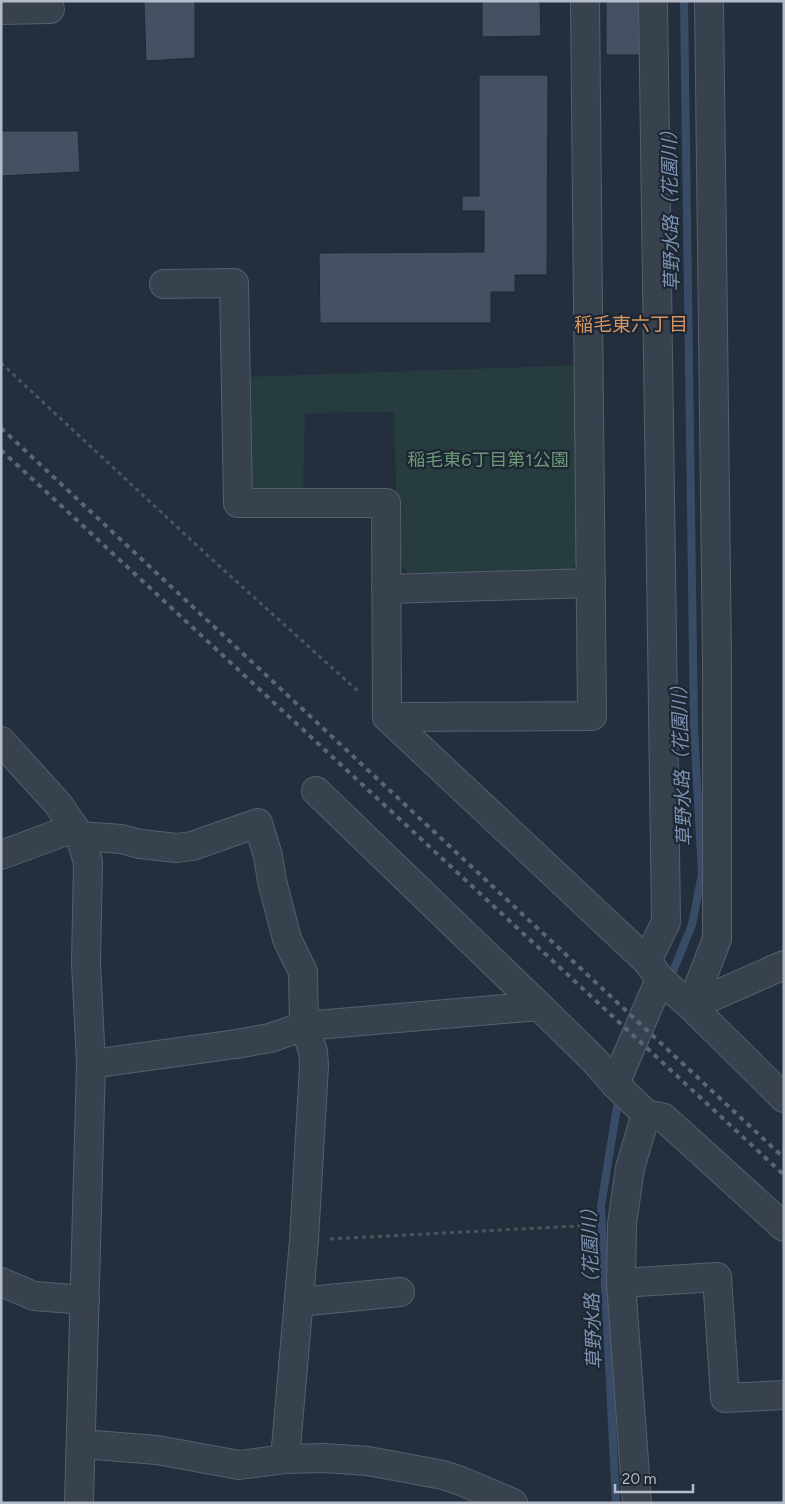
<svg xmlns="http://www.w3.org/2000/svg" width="785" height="1504" viewBox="0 0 785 1504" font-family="Figtree,'Noto Sans JP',sans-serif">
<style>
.green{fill:#263c3f}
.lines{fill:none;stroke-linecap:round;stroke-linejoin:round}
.stream{stroke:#394c67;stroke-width:8}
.building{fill:#455162;stroke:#1f2835}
.minor-casing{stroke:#565f6c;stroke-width:30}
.path{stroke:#44595c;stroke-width:3;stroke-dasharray:4 4;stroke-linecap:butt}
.minor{stroke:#38414e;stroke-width:28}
.rail{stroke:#5a6575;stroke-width:4;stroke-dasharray:5 5;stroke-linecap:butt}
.labels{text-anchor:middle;stroke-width:4.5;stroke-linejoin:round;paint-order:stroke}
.park-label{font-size:18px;fill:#6b9a76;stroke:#1d2633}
.water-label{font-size:19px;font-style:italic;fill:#7c92b1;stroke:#1d2633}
.neighbourhood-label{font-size:19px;fill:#d59563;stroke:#1d2633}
</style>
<rect width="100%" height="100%" fill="#242f3e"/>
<!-- green -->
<path class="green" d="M582,365L577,562L568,573L411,577L398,562L394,412L305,413L303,492L255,493L247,489L248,377Z"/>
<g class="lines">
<!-- stream -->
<g class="stream">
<path d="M669,981L692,925L702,874L694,728L684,1"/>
<path d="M616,1503L601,1206L617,1107L621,1098"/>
</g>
</g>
<!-- building -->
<g class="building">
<path d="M144,1H195V58L146,61Z"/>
<path d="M482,1H540L541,36L482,37Z"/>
<rect x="606" y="1" width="40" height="54"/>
<path d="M479,75H548L547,275H515V292H491V323H320L319,253L484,252V211H462V196H479Z"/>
<path d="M1,131H78L80,172L1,176Z"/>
</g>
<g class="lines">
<!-- minor casing -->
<g class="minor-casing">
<g id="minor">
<path d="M1,10L50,9"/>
<path d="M164,284L234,283L238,503H386L387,717L647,961L660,979L691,1006L784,1098"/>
<path d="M386,589L591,583"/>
<path d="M387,717L592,716L585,1"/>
<path d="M1,741L58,804L80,836L88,862L86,963L91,1064L79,1503"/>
<path d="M316,791L539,1006"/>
<path d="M80,836L121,839L140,844L177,848L192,846L258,823L268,856L272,881L287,939L303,972L304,1026L313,1051L314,1066L304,1240L285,1459"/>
<path d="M1,855L74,828"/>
<path d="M647,961L666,922L653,1"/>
<path d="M691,1006L717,939V660L709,1"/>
<path d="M691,1006L784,965"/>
<path d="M91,1064L236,1044L270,1038L304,1026L539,1006L595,1061L615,1084L646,1114L630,1168L622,1224L621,1283L637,1503"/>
<path d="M615,1084L660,979"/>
<path d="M646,1114L664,1118L784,1227"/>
<path d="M1,1282L34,1296L85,1300"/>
<path d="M621,1283L717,1277L725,1398L784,1395"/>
<path d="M299,1302L400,1292"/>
<path d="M82,1444L157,1450L239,1465L285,1459L323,1458L368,1461L443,1475L461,1481L513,1503"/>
</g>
</g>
<!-- path -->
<g class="path">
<path d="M1,363L206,554L360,693"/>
<path d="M330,1239L596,1225"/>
</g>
<!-- minor -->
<use href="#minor" class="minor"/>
<!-- rail -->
<g class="rail">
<path d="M1,428L784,1158"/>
<path d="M1,450L784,1175"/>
</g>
</g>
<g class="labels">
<!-- park labels -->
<g class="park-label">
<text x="488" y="466">稲毛東6丁目第1公園</text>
</g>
<!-- water labels -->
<g class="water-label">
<text transform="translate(670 206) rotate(-91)" y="7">草野水路（花園川）</text>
<text transform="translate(681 761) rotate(-92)" y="7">草野水路（花園川）</text>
<text transform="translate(591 1284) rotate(-92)" y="7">草野水路（花園川）</text>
</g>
<!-- neighbourhood labels -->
<g class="neighbourhood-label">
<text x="631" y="331">稲毛東六丁目</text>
</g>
</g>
<!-- border -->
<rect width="785" height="1504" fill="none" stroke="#b4bcc9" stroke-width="5"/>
<!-- scale -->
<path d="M615 1484v8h78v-8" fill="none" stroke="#b4bcc9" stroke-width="2.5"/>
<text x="622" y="1484" font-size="15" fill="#b4bcc9" stroke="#1d2633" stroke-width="4" paint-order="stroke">20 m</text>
</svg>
